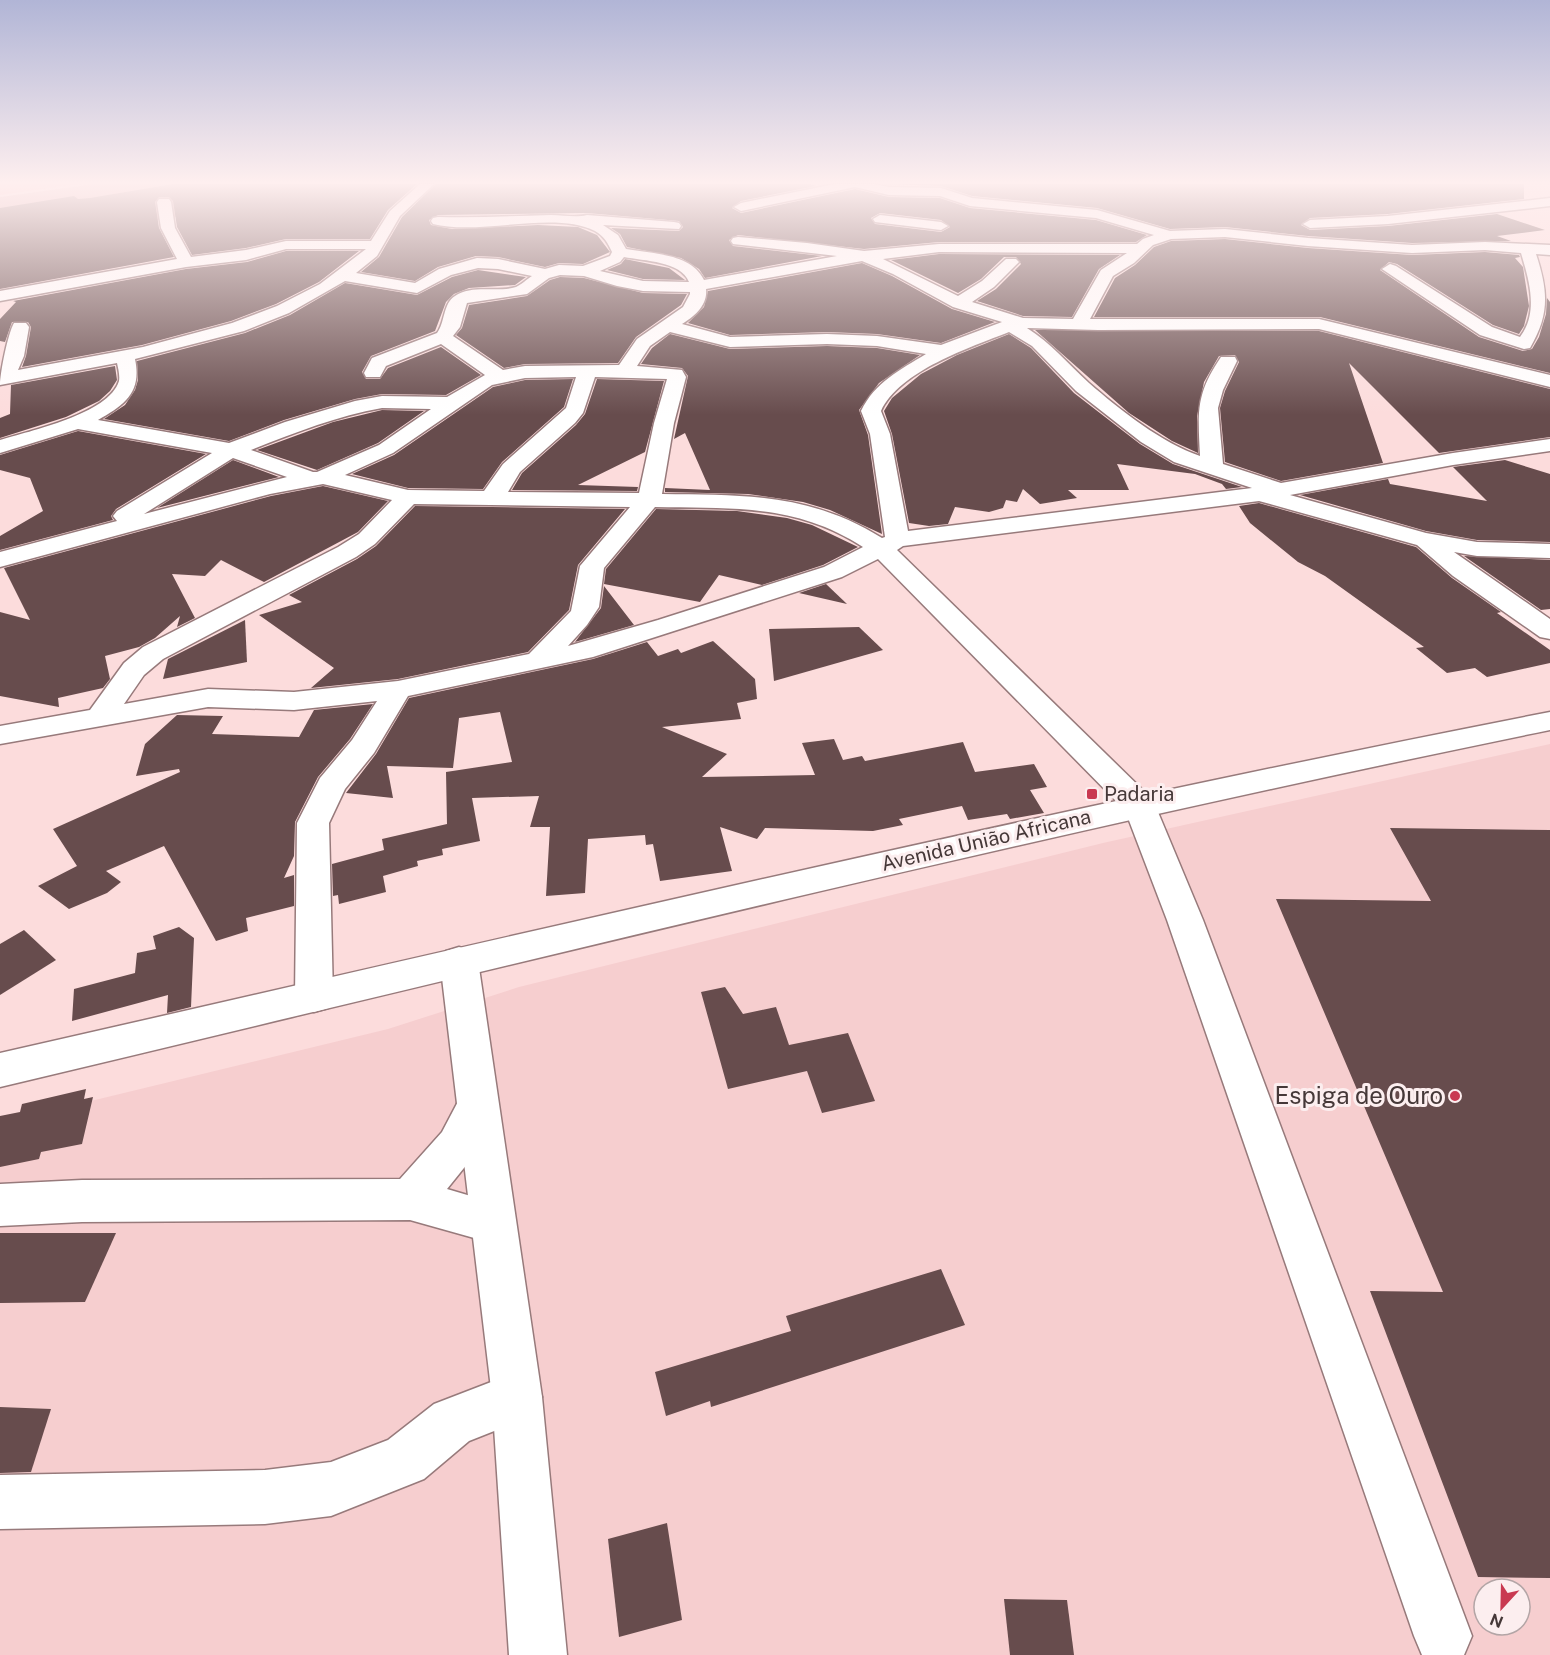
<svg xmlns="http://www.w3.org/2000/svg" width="1550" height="1655" viewBox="0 0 1550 1655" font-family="'Public Sans',sans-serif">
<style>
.built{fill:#f6cecf;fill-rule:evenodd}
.green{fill:#d7a7a9}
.water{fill:#feb7ba}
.building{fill:#674c4d;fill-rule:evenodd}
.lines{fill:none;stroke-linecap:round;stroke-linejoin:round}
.minor-casing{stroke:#977a7b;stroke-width:3}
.major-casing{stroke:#977a7b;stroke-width:3}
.highway-casing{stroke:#977a7b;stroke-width:3}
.minor{fill:#fff;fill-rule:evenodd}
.major{fill:#fff;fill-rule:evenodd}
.highway{fill:#fff;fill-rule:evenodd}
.poi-dot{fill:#c93951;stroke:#fceeef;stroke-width:2}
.labels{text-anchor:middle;stroke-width:6;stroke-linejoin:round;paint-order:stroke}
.poi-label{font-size:20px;fill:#453838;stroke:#fceeef;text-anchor:start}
.street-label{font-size:20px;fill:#453838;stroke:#fceeef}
.near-poi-label{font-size:24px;fill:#453838;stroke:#fceeef;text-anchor:end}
</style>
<rect width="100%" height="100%" fill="#fcdcdc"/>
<!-- built -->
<path class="built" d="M1550,744V1655H0V1123L388,1029L519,987L1103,843ZM1484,1589H1520V1625H1484Z"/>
<!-- green -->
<path class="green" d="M95,184H320L232,207L0,248V197Z"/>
<!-- water -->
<path class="water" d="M0,184H78L0,195Z"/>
<!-- building -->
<g class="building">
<path d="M173,184H417L388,210L370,239H286L246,248L192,255L177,227L173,201L169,197H159L155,202L159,228L174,257L0,289V208L74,196L78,199L90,198Z"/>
<path d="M436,184H810L816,186L741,201L732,208L741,213L855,189L889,197L940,198L970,208L1096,220L1147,235L1136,242H939L864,249L738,235L729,240L733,246L822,256L705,278L699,269L681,258L627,247L620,234L611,228L679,231L683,227L679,221L587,213L438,215L429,220L431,225L452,229L538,225L578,227L597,235L610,252L583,264L559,263L545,267L498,257L476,256L438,267L415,281L361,272L379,257L402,217ZM880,213L941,220L950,227L941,232L875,224L871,218Z"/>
<path d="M884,184H1524V199L1388,214L1310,218L1301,225L1310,230L1388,226L1497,214L1545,230L1497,236L1511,241L1412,243L1308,236L1225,227L1170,229L1097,208L972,196L941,186Z"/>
<path d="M1225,239L1308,248L1412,255L1485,252L1519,255L1520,257L1515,258L1523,267L1529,306L1524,326L1519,334L1493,325L1397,264L1389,262L1380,270L1479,337L1523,351L1532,349L1539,337L1546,314L1547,298L1550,302V373L1320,317H1094L1115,278L1135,265L1154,247L1171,241Z"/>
<path d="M286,251H359L319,282L276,304L231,321L142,345L22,367L26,356L31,327L28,322H12L5,342L0,341V319L16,302L13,301L186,269L247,262Z"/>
<path d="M939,254L1120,255L1099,269L1072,317L1023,316L977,301L996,289L1021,264L1016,257H1004L981,279L958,293L891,260Z"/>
<path d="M625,259L669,268L685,280L643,279L607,270L621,264Z"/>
<path d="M862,263L892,276L952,309L995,322L941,343L877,334L827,332L730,335L688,323L704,307L708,291Z"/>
<path d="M478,270L526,277L515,285L469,288L454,294L446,302L435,331L371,356L362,372L366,379H380L388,368L441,347L481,375L446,395L382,394L355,399L284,420L229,441L104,419L125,405L135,390L138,380L137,361L245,333L290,315L345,283L417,295L452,277Z"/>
<path d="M560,277L584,278L643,293L687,294L681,305L636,337L618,363L525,364L504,368L456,335L462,328L469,305L527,296L550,280Z"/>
<path d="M1035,330L1319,331L1550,389V437L1439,453L1349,363L1383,463L1281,481L1225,462L1220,408L1225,391L1239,362L1235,355L1219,356L1204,382L1197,416L1198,453L1172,441L1129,413Z"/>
<path d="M670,334L730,349L827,346L877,348L920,355L879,383L859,410L868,435L882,534L830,510L803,502L748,494L665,492V488L710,490L685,433L674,439L688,376L682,368L641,364L652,348Z"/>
<path d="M1009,334L1031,348L1074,393L1140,444L1173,464L1242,487L1226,489L1222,484L1195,474L1117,464L1129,490H1068L1077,498L1040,504L1023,489L1017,502L1006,500L1003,508L989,512L955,507L948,524L929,526L909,523L892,434L884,411L892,398L921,374L957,355Z"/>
<path d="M115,366L117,380L110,391L99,401L66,417L0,438V418L10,414L11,385Z"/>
<path d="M573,379L564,407L502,462L483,489L408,488L352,474L394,455L493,387L525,380Z"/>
<path d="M597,379L664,381L645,452L578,485L638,487L637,491L512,490L522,473L576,425L585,414Z"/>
<path d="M382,410L424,411L378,443L317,470L257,450L333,422Z"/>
<path d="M78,431L206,454L116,509L111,516L113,520L0,550V536L43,511L30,478L0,470V455Z"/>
<path d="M233,460L279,477L157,508Z"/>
<path d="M1505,460L1550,474V542L1477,540L1426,531L1300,495L1388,479L1390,484L1487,501L1453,467Z"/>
<path d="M323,486L388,501L358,532L264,582L221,560L205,576L172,574L195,618L177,627L180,616L155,638L139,647L105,656L110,679L103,688L58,698L59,707L0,696V612L30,620L4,568L271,496Z"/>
<path d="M1259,503L1416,547L1452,578L1501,612L1497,613L1550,650V663L1487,677L1475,668L1447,673L1416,648L1424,647L1325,576L1298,562L1250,523L1239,506Z"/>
<path d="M415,506L625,509L578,565L569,610L528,652L398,679L311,688L334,668L259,615L302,602L289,595L357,559L376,546Z"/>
<path d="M656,509L737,511L787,518L812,525L858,547L823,565L762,585L719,575L700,602L604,584L606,569Z"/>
<path d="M1464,556L1550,560V609L1541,610Z"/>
<path d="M826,584L847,604L799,593Z"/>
<path d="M604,586L634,625L575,642L601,608Z"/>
<path d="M245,620L247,662L163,679L168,659Z"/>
<path d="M859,627L883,650L774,681L769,629Z"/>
<path d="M713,641L755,679L757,699L737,703L741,719L662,727L727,754L702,777L815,775L802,743L834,739L843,760L862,756L865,761L963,742L975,772L1034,764L1047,787L1030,790L1044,813L1010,819L1007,814L968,820L962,806L899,819L903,825L873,831L765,828L757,839L720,827L732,871L660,881L653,844L646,845L645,835L588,839L585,893L546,896L550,827H530L539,796L472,798L480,841L442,849L443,855L417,861L418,866L383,876L386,892L339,904L338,895L333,896L332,864L384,850L382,839L447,824L446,772L512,762L500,712L459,718L453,768L387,766L393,798L346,793L376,754L409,698L593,659L647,642L658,656L678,649L681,653Z"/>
<path d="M373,704L350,739L318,777L295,822L294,856L284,878L294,875V906L246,918L248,931L216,941L164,846L106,871L121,882L107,893L69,909L38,886L77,866L53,829L180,772L179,769L136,776L145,744L177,715L223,716L212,734L299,737L314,710Z"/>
<path d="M1390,828L1550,830V1578L1478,1577L1370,1291L1443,1292L1276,899L1431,901Z"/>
<path d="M179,927L194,938L191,1007L167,1013L168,995L72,1021L74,989L135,973L137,953L156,949L153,936Z"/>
<path d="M24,930L56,960L0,995V944Z"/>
<path d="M725,987L743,1014L776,1007L789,1045L848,1033L875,1101L822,1113L807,1071L728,1089L701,992Z"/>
<path d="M86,1089L84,1099L93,1097L82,1144L41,1152L39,1159L0,1167V1116L20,1112L22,1104Z"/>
<path d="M0,1233H116L85,1302L0,1303Z"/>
<path d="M941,1269L965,1325L711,1407L710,1401L666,1416L655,1372L791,1331L786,1316Z"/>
<path d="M0,1407L51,1409L31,1472L0,1473Z"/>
<path d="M667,1523L682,1620L619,1637L608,1539Z"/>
<path d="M1004,1599L1067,1600L1074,1655H1010Z"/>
</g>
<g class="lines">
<!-- minor casing -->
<g class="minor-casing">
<g id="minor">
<path d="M420,184H434L400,216L377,256L356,273L415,283L439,269L477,258L498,259L545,269L559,265L583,266L610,256L612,252C608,243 604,236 595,231C554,210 480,236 433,224L431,221L433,218L438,217C476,218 513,216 551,215C564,215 575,218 587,215L674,222L679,223L681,226L679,229L603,225L618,235L626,249C652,254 691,253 704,280L837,256L733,244L731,241L733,238L738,237L807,243L864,251L939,244H1137L1143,239L1154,235L1096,218L970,206L940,196L889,195L855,187L741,211L734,207L741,203L835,184H874L889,187L941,188L972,198L1097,210L1170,231L1225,229L1308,238L1412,245L1485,242L1550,245V255L1536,254C1548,291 1550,314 1530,348L1524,349L1480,335L1382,269L1390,264L1396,266L1492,327L1520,337C1539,312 1529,280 1521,253L1485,250L1412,253L1308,246L1225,237L1171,239L1153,245L1134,263L1113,276L1090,319H1319L1550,375V387L1319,329L1098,330L1027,328C1051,343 1068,364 1089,383C1120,410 1162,443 1200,456C1198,413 1195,395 1221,357H1235L1237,361L1223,390L1218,408L1223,464L1281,483L1453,453L1550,439V451L1453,465L1290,495L1426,533L1477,542L1550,544V558L1477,556L1454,552L1550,619V639L1540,637L1453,576L1417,545L1259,501L903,546L897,550L1150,797L1155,805L1203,920L1472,1636L1464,1655H1422L1414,1636L1167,920L1125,810L878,559L842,577L593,657L408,696L374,753L345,789L329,823L333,997L328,1008L314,1012L300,1008L295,997L297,823L320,778L352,740L377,701L294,710L208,707L0,744V726L90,710L124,663L143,647L338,547L359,534L392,500L323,484L270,494L0,567V552L117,521L113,516L117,511L212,453L78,429L0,453V440C29,431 109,414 119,381C120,375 118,368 117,363L0,385C0,373 8,333 14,323H26L29,327L24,356L18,370L143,347L232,323L277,306L320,284L366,249H286L246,260L186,267L0,301V291L177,259L161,228L157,202L159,199H169L171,202L175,228L191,257L246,250L286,241H371L390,211ZM939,252L1127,253L1101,270L1073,319L1023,318L972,302L994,287L1019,262L1016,259H1006L982,281L958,296L883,259ZM624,257C644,261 681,261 689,282L643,281L600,271L620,262ZM862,261L893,274L953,307L1002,322L941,345L877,336L827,334L730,337L682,324C694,317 708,305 706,289ZM478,268L498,269L532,276C527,279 521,285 516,287C497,293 472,284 455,296C443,303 445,323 437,333L372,358L364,373L366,377H380L386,366L441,344L485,375L447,397L382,396L355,401L285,422L229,443L98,420C125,405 142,392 135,359L244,331L289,313L345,281L417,293L451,275ZM560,275L584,276L617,286L643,291L690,292V294L683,307L637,339L619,365L525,366L503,370L453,336L460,327L467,303L527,294L549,278ZM670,332L730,347L827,344L877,346L926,354C900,370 875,382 861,411L870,434L885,537L882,538C810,493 743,495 662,494L674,423L686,377L682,370L637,366L650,346ZM1009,332L1032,346L1076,391L1141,442L1174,462L1252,488L908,531L890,434L881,411C899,371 971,347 1009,332ZM576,377L566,408L503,464L484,491L408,490L345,475L393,453L492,385L525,378ZM595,377L667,379L654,423L639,493L508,492L520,472L575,423L583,413ZM382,408L431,409L379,445L317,472H313L251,450C294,433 337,416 382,408ZM233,458L287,477L144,514ZM414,504L630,507L580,566L571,611L529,654L398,681L294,692L208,689L124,704L144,675L163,659L356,557L375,544ZM655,507C733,509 795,503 863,547L824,567L658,620L568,646L587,625L599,607L604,568Z"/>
<path d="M1550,198V206L1388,224L1310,228L1303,224L1310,220L1388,216Z"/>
<path d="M880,215L941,222L948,226L941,230L875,222L873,219Z"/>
<path d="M477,1089L492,1094L498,1107L472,1158L447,1189L508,1207L515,1222L508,1237L492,1243L410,1220L82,1222L0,1226V1184L82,1180L400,1179L442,1132L462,1094Z"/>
<path d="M517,1372L535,1379L542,1397L535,1415L469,1441L424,1479L331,1516L265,1524L0,1529V1475L265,1470L331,1462L388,1440L434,1404Z"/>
</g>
</g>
<!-- major casing -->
<g class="major-casing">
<path id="major" d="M1550,712V730C1030,836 516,964 0,1087V1053C516,936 1031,813 1550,712Z"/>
</g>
<!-- highway casing -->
<g class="highway-casing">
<path id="highway" d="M459,947L472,951L478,961L542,1397L567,1655H509L492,1397L440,961L446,951Z"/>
</g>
<!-- minor -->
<use href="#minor" class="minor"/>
<!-- major -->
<use href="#major" class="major"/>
<!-- highway -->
<use href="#highway" class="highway"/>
</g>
<!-- sky -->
<linearGradient id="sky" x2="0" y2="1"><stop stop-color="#b1b5d6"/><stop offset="0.44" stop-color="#feefef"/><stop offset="1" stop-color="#feefef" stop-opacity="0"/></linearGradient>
<rect width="1550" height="415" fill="url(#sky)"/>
<!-- markers -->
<g class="poi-dot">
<rect x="1086" y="788" width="12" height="12" rx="3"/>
<circle cx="1455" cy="1096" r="6"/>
</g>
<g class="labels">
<!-- poi labels -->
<g class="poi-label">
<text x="1104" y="801">Padaria</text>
</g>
<!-- street labels -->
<g class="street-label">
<text transform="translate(986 840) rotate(-13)" y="7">Avenida União Africana</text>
</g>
<!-- near-poi labels -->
<g class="near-poi-label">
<text x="1443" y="1104">Espiga de Ouro</text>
</g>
</g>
<!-- north arrow -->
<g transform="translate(1502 1607) rotate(202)"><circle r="28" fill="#fceeef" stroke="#b3a5a6" stroke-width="1.5"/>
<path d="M0-4.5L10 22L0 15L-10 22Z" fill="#c93951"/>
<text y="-9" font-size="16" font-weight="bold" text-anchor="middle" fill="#453838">N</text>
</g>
</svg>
